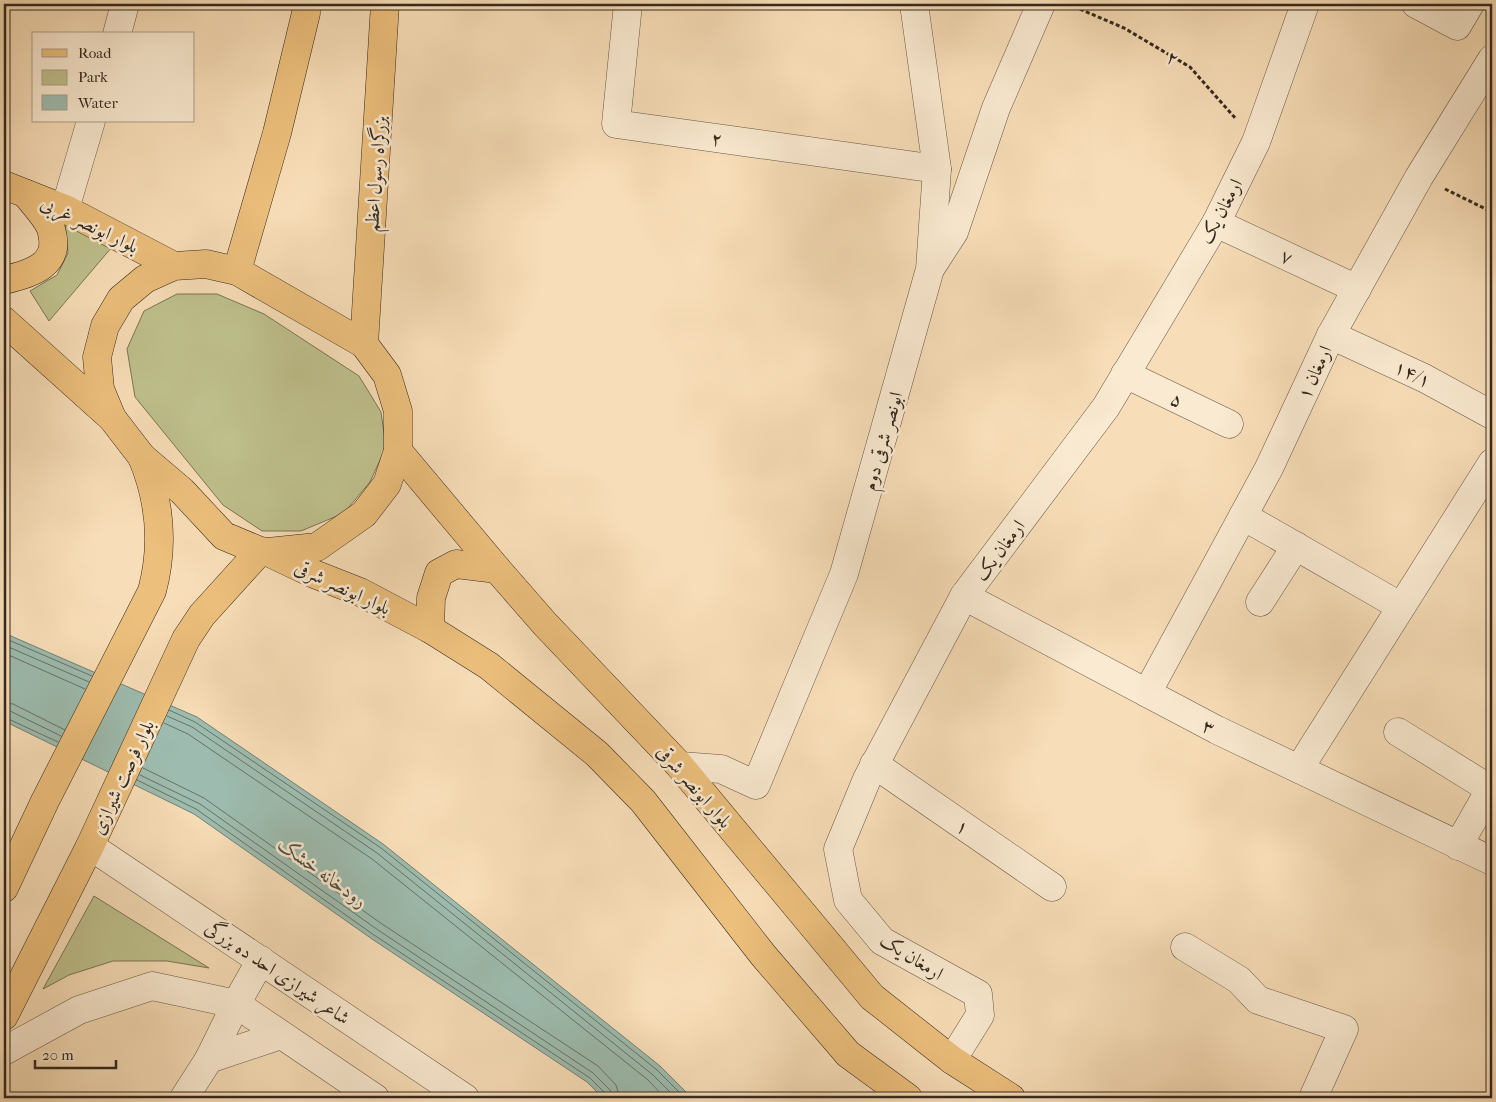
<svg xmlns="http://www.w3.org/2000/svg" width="1496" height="1102" viewBox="0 0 1496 1102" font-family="'IM FELL French Canon',Amiri,serif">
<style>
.green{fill:#bfc18d;stroke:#7a7556}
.water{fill:#9dbcaf;stroke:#738175}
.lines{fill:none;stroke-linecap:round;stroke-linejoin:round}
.shore{stroke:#687266;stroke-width:1}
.minor-casing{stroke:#655644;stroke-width:29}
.major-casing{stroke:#34291e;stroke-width:29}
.highway-casing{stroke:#34291e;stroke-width:29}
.path{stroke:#34291e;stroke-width:3;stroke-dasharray:4 2.5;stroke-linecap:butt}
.minor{stroke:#faead1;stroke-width:28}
.major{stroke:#ecbf7c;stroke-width:28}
.highway{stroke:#ecbf7c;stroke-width:28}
.labels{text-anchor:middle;stroke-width:5;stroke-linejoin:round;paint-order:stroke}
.street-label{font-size:19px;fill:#34291e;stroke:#faead1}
.water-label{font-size:20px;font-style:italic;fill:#4e4e42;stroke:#faead1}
</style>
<rect width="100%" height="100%" fill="#f8deb8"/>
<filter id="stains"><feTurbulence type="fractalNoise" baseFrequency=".004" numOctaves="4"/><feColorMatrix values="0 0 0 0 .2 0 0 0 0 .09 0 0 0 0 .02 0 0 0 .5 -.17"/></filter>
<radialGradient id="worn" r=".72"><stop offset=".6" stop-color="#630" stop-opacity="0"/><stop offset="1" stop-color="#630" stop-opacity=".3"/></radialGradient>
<!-- green -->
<g class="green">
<path d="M65,224L112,247L49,321L30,291L57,275L68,253Z"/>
<path d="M177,294H217L264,314L359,376L381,412L386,447L370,482L344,513L301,531H262L223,505L135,397L127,349L144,311Z"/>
<path d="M94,896L209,968L167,961H113L69,975L43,989Z"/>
</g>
<!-- water -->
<path class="water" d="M4,633L197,717L383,844L660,1066L692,1098H603L587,1082L372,939L194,814L4,721Z"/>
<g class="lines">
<!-- shore -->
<g class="shore">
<path d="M4,638L92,676"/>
<path d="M4,645L89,682"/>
<path d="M4,653L85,689"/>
<path d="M4,703L13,704L65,730"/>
<path d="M4,710L10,711L61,736"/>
<path d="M169,710L195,722L381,848L657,1070L685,1098"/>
<path d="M167,716L192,727L377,853L653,1075L676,1098"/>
<path d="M4,717L58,742"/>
<path d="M164,723L188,734L372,859L648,1080L665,1098"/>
<path d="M143,768L204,798L382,924L598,1066L616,1085L620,1098"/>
<path d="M140,775L200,804L378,930L593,1073L610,1090L613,1098"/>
<path d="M137,780L196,809L374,935L590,1078L605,1093L606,1098"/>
</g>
<!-- minor casing -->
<g class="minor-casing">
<g id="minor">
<path d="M628,4L616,124L937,169"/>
<path d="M1416,4L1457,26L1470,4"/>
<path d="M117,34L125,4"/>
<path d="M65,209L91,121"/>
<path d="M1216,223L1357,289"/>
<path d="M932,266L954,232L996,108L1041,4"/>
<path d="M1331,335L1424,378L1492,415"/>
<path d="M1125,374L1229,424"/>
<path d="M1243,516L1400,606"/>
<path d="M964,596L1217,730L1492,861"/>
<path d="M1260,602L1296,546"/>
<path d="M1147,693L1269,468L1331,335L1419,177L1492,59"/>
<path d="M1398,732L1490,789"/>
<path d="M874,764L1052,887"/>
<path d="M680,766L721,769L756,785L844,574L930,269L937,169L914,4"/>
<path d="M1299,769L1492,463"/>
<path d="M90,846L465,1098"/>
<path d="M1458,846L1492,786"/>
<path d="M1185,947L1239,980L1258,1000L1344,1029L1313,1098"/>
<path d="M4,1051L79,1010L152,986L236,1004L375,1098"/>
<path d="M209,1059L236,1004L261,960"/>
<path d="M952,1060L980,1015L978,994L882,941L848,900L838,849L867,779L964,596L1106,407L1216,223L1256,142L1305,4"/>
<path d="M184,1098L209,1059L281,1035"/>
</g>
</g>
<!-- major casing -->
<g class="major-casing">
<g id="major">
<path d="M4,185L65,209L174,266"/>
<path d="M4,280C31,274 62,265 51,229C48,219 33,203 26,194"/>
<path d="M4,321L112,418"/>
<path d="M4,888L45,801L152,591C164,546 160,500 142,457"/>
<path d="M4,1016L90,846L186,639L202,615L260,551"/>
</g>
</g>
<!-- highway casing -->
<g class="highway-casing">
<g id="highway">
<path d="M206,264L237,271L364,344L387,375L398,411V451L387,484L364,514L317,547L268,552L260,551L224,536L182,491L142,457L112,418L100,389L97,357L105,326L121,299L145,279L174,266Z"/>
<path d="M237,271L277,133L306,13V4"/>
<path d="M364,344L385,4"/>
<path d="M398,451L497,569L545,624L680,766L872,997L952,1060L1011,1098"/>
<path d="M270,553L314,574L360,592L430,629L489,666L597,754L643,801L763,955L848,1054L908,1098"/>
<path d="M430,629L431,598L439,573L456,564L497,569"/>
</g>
</g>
<!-- path -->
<g class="path">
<path d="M1068,4L1124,28L1190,67L1236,119"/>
<path d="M1445,189L1492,212"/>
</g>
<!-- minor -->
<use href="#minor" class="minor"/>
<!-- major -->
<use href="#major" class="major"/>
<!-- highway -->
<use href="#highway" class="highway"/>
</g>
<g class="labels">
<!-- street labels -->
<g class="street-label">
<text transform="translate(1173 57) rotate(31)" y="7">۲</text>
<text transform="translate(717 138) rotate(8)" y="7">۲</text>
<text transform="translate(375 174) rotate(-86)" y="7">بزرگراه رسول اعظم</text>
<text transform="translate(1220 211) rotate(-62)" y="7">ارمغان یک</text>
<text transform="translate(90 224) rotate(26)" y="7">بلوار ابونصر غربی</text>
<text transform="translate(1287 256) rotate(25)" y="7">۷</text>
<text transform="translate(1314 372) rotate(-65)" y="7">ارمغان ۱</text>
<text transform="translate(1413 373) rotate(26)" y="7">۱۴/۱</text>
<text transform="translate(1177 399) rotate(25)" y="7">۵</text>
<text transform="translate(882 441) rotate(-74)" y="7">ابونصر شرقی دوم</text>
<text transform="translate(999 550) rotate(-53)" y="7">ارمغان یک</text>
<text transform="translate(343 587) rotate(25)" y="7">بلوار ابونصر شرقی</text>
<text transform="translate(1209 726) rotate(27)" y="7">۳</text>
<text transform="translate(122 777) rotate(-65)" y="7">بلوار فرصت شیرازی</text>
<text transform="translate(695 786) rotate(49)" y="7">بلوار ابونصر شرقی</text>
<text transform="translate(963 826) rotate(34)" y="7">۱</text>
<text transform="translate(912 956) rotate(32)" y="7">ارمغان یک</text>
<text transform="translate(278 972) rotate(34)" y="7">شاعر شیرازی احد ده بزرگی</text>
</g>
<!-- water labels -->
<g class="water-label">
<text transform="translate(323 872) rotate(36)" y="7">رودخانه خشک</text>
</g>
</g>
<!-- margin -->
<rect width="1496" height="1102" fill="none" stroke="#f8deb8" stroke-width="20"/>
<rect x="5" y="5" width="1486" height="1092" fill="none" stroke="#34291e" stroke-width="2.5"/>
<rect x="10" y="10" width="1476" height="1082" fill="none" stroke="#34291e"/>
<!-- legend -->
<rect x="32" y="32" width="162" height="90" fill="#faead1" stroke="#ab9d89"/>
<rect x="42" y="49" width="25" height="8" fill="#ecbf7c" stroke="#ab9d89"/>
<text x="78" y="58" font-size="15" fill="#34291e">Road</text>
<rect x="42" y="70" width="25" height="15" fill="#bfc18d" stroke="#ab9d89"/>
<text x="78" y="82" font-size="15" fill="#34291e">Park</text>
<rect x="42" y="95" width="25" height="15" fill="#9dbcaf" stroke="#ab9d89"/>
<text x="78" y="108" font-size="15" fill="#34291e">Water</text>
<!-- scale -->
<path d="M35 1060v8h81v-8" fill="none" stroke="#34291e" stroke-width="2.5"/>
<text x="42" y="1060" font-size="15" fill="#34291e" stroke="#faead1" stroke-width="4" paint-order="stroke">20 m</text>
<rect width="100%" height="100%" filter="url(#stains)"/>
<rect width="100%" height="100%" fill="url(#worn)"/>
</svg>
